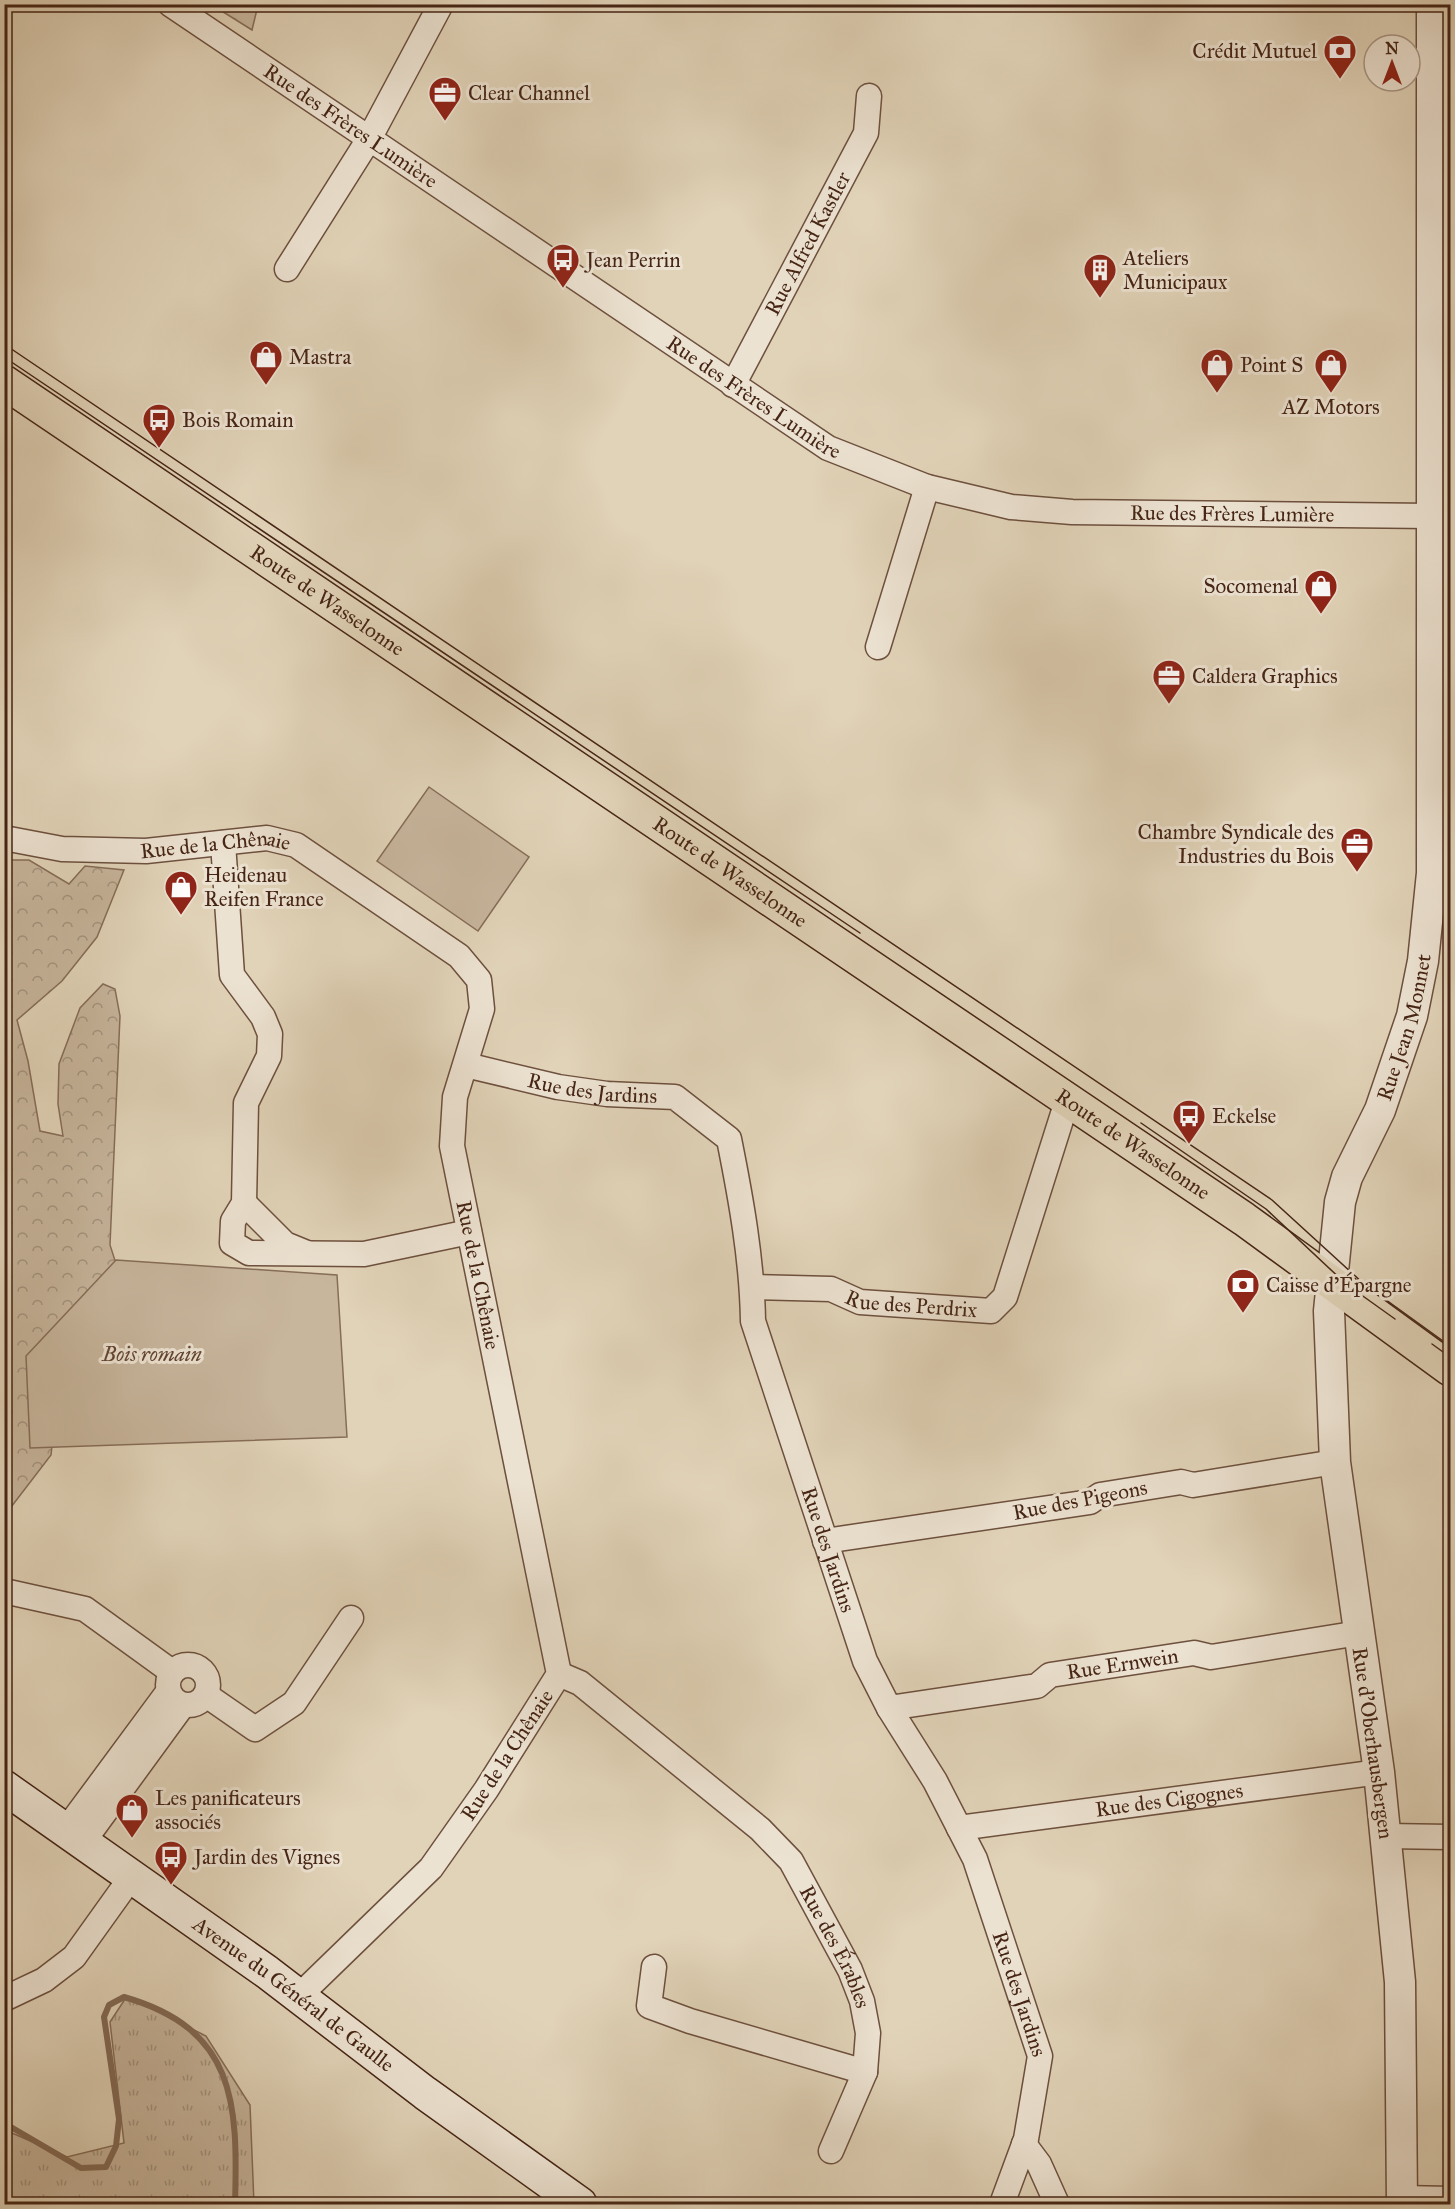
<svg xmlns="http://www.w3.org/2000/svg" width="1455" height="2209" viewBox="0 0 1455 2209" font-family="'IM FELL Great Primer',serif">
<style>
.grass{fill:url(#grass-tufts);stroke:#866d58;stroke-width:1.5}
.forest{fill:url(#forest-crowns);stroke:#866d58;stroke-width:1.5}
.green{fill:#c7b59c;stroke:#866d58;stroke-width:1.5}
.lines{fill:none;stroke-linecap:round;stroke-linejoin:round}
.stream{stroke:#836a56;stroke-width:6}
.minor-casing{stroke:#6d503e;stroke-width:27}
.tertiary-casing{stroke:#6d503e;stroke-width:33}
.secondary-casing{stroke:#462515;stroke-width:36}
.primary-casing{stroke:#462515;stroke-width:36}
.minor{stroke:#ece2d1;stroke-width:24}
.tertiary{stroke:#ece2d1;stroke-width:30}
.secondary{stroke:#ece2d1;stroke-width:33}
.primary{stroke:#e1d3b8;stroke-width:33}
.tram{stroke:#462515;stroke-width:1.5}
.labels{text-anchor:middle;stroke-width:6;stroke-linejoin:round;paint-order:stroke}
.poi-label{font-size:21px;fill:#462515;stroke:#ece2d1;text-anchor:start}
.street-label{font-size:21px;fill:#462515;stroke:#ece2d1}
.park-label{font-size:21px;font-style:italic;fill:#604230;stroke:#ece2d1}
</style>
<defs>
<pattern id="grass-tufts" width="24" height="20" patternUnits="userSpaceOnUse" patternTransform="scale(1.5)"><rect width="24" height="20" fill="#c7b59c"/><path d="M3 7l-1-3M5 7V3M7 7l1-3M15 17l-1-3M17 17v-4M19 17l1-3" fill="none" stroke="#a3937e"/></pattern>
<pattern id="forest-crowns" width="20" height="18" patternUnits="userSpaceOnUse" patternTransform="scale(1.5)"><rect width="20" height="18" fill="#c7b59c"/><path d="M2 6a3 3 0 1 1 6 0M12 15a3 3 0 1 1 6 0" fill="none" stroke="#a3937e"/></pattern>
</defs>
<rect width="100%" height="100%" fill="#e1d3b8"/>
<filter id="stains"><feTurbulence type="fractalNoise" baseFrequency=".00333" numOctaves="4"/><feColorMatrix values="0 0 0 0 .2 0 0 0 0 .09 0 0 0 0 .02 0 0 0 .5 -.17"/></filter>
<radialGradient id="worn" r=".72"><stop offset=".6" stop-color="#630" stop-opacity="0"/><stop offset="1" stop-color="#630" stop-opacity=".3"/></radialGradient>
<!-- grass -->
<path class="grass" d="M127,1996L206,2036L250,2105L254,2204H5V2130L67,2157L124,2143L110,2022Z"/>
<!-- forest -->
<g class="forest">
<path d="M212,5H258L252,30Z"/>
<path d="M5,860H29L69,884L85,866L124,870L97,937L62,981L17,1020L28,1061L40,1131L63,1136L58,1104L59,1064L80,1008L103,984L115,989L120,1016L110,1245L119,1273L54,1427L51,1455L5,1515Z"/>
</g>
<!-- green -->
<g class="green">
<path d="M429,787L529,857L478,931L377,861Z"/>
<path d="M116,1260L337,1275L347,1437L30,1448L26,1356Z"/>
</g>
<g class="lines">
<!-- stream -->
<path class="stream" d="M4,2123L81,2168L106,2167L116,2146L119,2119L104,2017L109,2005L124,1997C236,2029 238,2103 235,2204"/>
<!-- minor casing -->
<g class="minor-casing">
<g id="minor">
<path id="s1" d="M170,4L828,448L927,487L1011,507L1072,512L1432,516"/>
<path d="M287,269L369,139L441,4"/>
<path id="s2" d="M733,385L866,133L869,96"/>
<path d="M878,647L927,487"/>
<path id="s3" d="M4,838L62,849L146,851L267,838L296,845L459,956L479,980L482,1009L455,1097L452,1146L559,1674L486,1790L431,1868L298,1997"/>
<path d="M223,843L232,975L263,1017L270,1034L269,1056L246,1103L244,1203L233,1221L232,1243L249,1253L364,1254L469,1232"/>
<path id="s4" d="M466,1065L558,1087L607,1094L675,1097L729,1139C741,1199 752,1260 753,1321L865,1661L889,1708L935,1781L975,1859L1040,2056L1026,2139L1002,2204"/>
<path d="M244,1203L285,1244L307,1253"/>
<path id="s5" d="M752,1287L831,1289L860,1302L991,1311L1005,1297L1067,1101"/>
<path d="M825,1541L1090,1502L1100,1495L1181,1482L1193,1485L1335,1462"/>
<path d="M4,1591L85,1609L172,1672"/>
<circle cx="188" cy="1685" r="20"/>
<path id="s6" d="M559,1674L580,1683L760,1829L791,1861L850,1970L862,2001L868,2033L865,2072L831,2151"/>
<path d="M206,1695L255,1729L294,1703L351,1618"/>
<path id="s7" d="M889,1708L1037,1686L1050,1675L1194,1653L1211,1657L1359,1633"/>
<path id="s8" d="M959,1828L1379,1772"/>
<path d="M66,1830L168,1692"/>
<path d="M1386,1836L1450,1837"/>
<path d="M83,1842L183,1705"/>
<path d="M654,1967L649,2006L690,2021L865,2072"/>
<path d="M4,1999L44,1980L74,1957L132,1876"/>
<path d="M1024,2144L1039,2164L1057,2204"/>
<path d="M1402,2198L1450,2199"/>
</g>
</g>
<!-- tertiary casing -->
<g class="tertiary-casing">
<g id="tertiary">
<path id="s9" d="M1402,2204L1400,1982L1379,1772L1335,1462L1329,1311L1340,1202L1347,1177L1380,1110L1412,1016L1423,961L1432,873V4"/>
</g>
</g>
<!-- secondary casing -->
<g class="secondary-casing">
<g id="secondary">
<path id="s10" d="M4,1787L267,1972L425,2093L580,2204"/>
</g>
</g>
<!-- primary casing -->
<g class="primary-casing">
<g id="primary">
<path id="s11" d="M4,382L1244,1219L1450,1369"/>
</g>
</g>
<!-- minor -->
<use href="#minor" class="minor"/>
<!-- tertiary -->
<use href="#tertiary" class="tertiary"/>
<!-- secondary -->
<use href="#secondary" class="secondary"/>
<!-- primary -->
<use href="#primary" class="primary"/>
<!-- tram -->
<g class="tram">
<path d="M4,344L1272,1200L1364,1284L1450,1346"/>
<path d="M4,357L860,933"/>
<path d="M1141,1123L1266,1209L1346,1284L1395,1319"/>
<path d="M1432,1344L1450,1357"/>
</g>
</g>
<!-- icons -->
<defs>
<g id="bank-pin" transform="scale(1.725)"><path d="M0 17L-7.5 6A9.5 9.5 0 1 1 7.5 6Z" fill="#8f2418" stroke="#ece2d1"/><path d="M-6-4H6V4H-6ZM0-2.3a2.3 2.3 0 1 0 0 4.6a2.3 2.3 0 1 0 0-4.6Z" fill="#fff"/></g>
<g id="office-pin" transform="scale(1.725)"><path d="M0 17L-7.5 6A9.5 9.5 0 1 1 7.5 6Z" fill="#8f2418" stroke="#ece2d1"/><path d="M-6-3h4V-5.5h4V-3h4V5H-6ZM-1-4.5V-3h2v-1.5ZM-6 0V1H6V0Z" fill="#fff"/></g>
<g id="bus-pin" transform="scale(1.725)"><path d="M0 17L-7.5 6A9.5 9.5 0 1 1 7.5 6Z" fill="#8f2418" stroke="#ece2d1"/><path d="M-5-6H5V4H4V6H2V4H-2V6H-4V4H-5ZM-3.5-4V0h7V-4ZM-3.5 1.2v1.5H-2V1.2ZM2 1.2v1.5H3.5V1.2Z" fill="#fff"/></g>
<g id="building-pin" transform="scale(1.725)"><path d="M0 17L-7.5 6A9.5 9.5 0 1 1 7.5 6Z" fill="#8f2418" stroke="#ece2d1"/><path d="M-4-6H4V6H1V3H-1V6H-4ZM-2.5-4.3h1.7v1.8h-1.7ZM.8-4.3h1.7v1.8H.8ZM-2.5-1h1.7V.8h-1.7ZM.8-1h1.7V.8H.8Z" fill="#fff"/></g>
<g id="shop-pin" transform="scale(1.725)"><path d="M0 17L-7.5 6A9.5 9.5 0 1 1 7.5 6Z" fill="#8f2418" stroke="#ece2d1"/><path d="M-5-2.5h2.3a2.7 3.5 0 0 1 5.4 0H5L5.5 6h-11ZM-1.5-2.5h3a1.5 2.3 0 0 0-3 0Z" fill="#fff"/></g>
</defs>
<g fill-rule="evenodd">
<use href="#bank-pin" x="1340" y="51"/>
<use href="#office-pin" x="445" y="93"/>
<use href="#bus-pin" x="563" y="260"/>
<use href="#building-pin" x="1100" y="270"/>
<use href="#shop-pin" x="266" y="357"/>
<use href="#shop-pin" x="1217" y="365"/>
<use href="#shop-pin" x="1331" y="365"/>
<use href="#bus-pin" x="159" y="420"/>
<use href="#shop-pin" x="1321" y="586"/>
<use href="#office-pin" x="1169" y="676"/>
<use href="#office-pin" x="1357" y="844"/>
<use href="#shop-pin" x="181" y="887"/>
<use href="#bus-pin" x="1189" y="1116"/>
<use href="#bank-pin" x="1243" y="1285"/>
<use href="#shop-pin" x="132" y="1810"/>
<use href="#bus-pin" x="171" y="1857"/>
</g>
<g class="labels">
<!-- poi labels -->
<g class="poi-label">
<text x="1317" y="58" text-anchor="end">Crédit Mutuel</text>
<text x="468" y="100">Clear Channel</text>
<text x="1123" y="265">Ateliers<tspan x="1123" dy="24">Municipaux</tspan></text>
<text x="586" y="267">Jean Perrin</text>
<text x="289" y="364">Mastra</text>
<text x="1240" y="372">Point S</text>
<text x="1331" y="414" text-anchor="middle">AZ Motors</text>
<text x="182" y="427">Bois Romain</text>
<text x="1298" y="593" text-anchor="end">Socomenal</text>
<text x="1192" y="683">Caldera Graphics</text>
<text x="1334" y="839" text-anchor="end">Chambre Syndicale des<tspan x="1334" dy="24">Industries du Bois</tspan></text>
<text x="204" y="882">Heidenau<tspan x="204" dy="24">Reifen France</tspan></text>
<text x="1212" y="1123">Eckelse</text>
<text x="1266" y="1292">Caisse d'Épargne</text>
<text x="155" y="1805">Les panificateurs<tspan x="155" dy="24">associés</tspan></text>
<text x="194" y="1864">Jardin des Vignes</text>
</g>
<!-- street labels -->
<g class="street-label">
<text dy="7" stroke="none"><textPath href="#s1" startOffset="218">Rue des Frères Lumière</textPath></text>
<text dy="7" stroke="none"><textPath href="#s2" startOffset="160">Rue Alfred Kastler</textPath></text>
<text dy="7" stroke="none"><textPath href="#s1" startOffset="704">Rue des Frères Lumière</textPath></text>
<text dy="7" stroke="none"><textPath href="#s1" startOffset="1208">Rue des Frères Lumière</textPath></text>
<text dy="7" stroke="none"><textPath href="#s11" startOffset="390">Route de Wasselonne</textPath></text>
<text dy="7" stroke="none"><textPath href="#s3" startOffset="213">Rue de la Chênaie</textPath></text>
<text dy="7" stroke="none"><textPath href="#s11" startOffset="876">Route de Wasselonne</textPath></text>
<text dy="7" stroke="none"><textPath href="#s9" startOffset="1194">Rue Jean Monnet</textPath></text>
<text dy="7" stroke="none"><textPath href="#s4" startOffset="129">Rue des Jardins</textPath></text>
<text dy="7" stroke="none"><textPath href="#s11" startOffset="1362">Route de Wasselonne</textPath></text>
<text dy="7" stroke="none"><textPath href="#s3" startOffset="825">Rue de la Chênaie</textPath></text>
<text dy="7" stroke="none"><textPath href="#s5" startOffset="162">Rue des Perdrix</textPath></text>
<text transform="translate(1080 1500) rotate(-11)" y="7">Rue des Pigeons</text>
<text dy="7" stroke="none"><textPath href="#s4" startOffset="705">Rue des Jardins</textPath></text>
<text dy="7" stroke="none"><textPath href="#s7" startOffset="240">Rue Ernwein</textPath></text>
<text transform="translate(1373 1743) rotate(82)" y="7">Rue d'Oberhausbergen</text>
<text transform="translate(507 1755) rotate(-57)" y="7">Rue de la Chênaie</text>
<text dy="7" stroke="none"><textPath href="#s8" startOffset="212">Rue des Cigognes</textPath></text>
<text dy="7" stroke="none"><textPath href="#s6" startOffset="396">Rue des Érables</textPath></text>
<text dy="7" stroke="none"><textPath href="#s4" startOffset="1191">Rue des Jardins</textPath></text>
<text dy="7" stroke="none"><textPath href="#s10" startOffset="356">Avenue du Général de Gaulle</textPath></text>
</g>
<!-- park labels -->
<g class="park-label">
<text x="152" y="1361">Bois romain</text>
</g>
</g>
<!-- margin -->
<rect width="1455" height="2209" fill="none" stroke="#e1d3b8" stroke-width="24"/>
<rect x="6" y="6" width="1443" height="2197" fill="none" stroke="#462515" stroke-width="3"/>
<rect x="12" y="12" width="1431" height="2185" fill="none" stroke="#462515" stroke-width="1.5"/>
<!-- north arrow -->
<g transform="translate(1392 63)"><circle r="28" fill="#ece2d1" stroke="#aa9686" stroke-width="1.5"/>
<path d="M0-4.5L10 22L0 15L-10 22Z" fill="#8f2418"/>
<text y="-9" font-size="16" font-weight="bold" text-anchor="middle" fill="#462515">N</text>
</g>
<rect width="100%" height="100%" filter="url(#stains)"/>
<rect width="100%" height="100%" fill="url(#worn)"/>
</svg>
